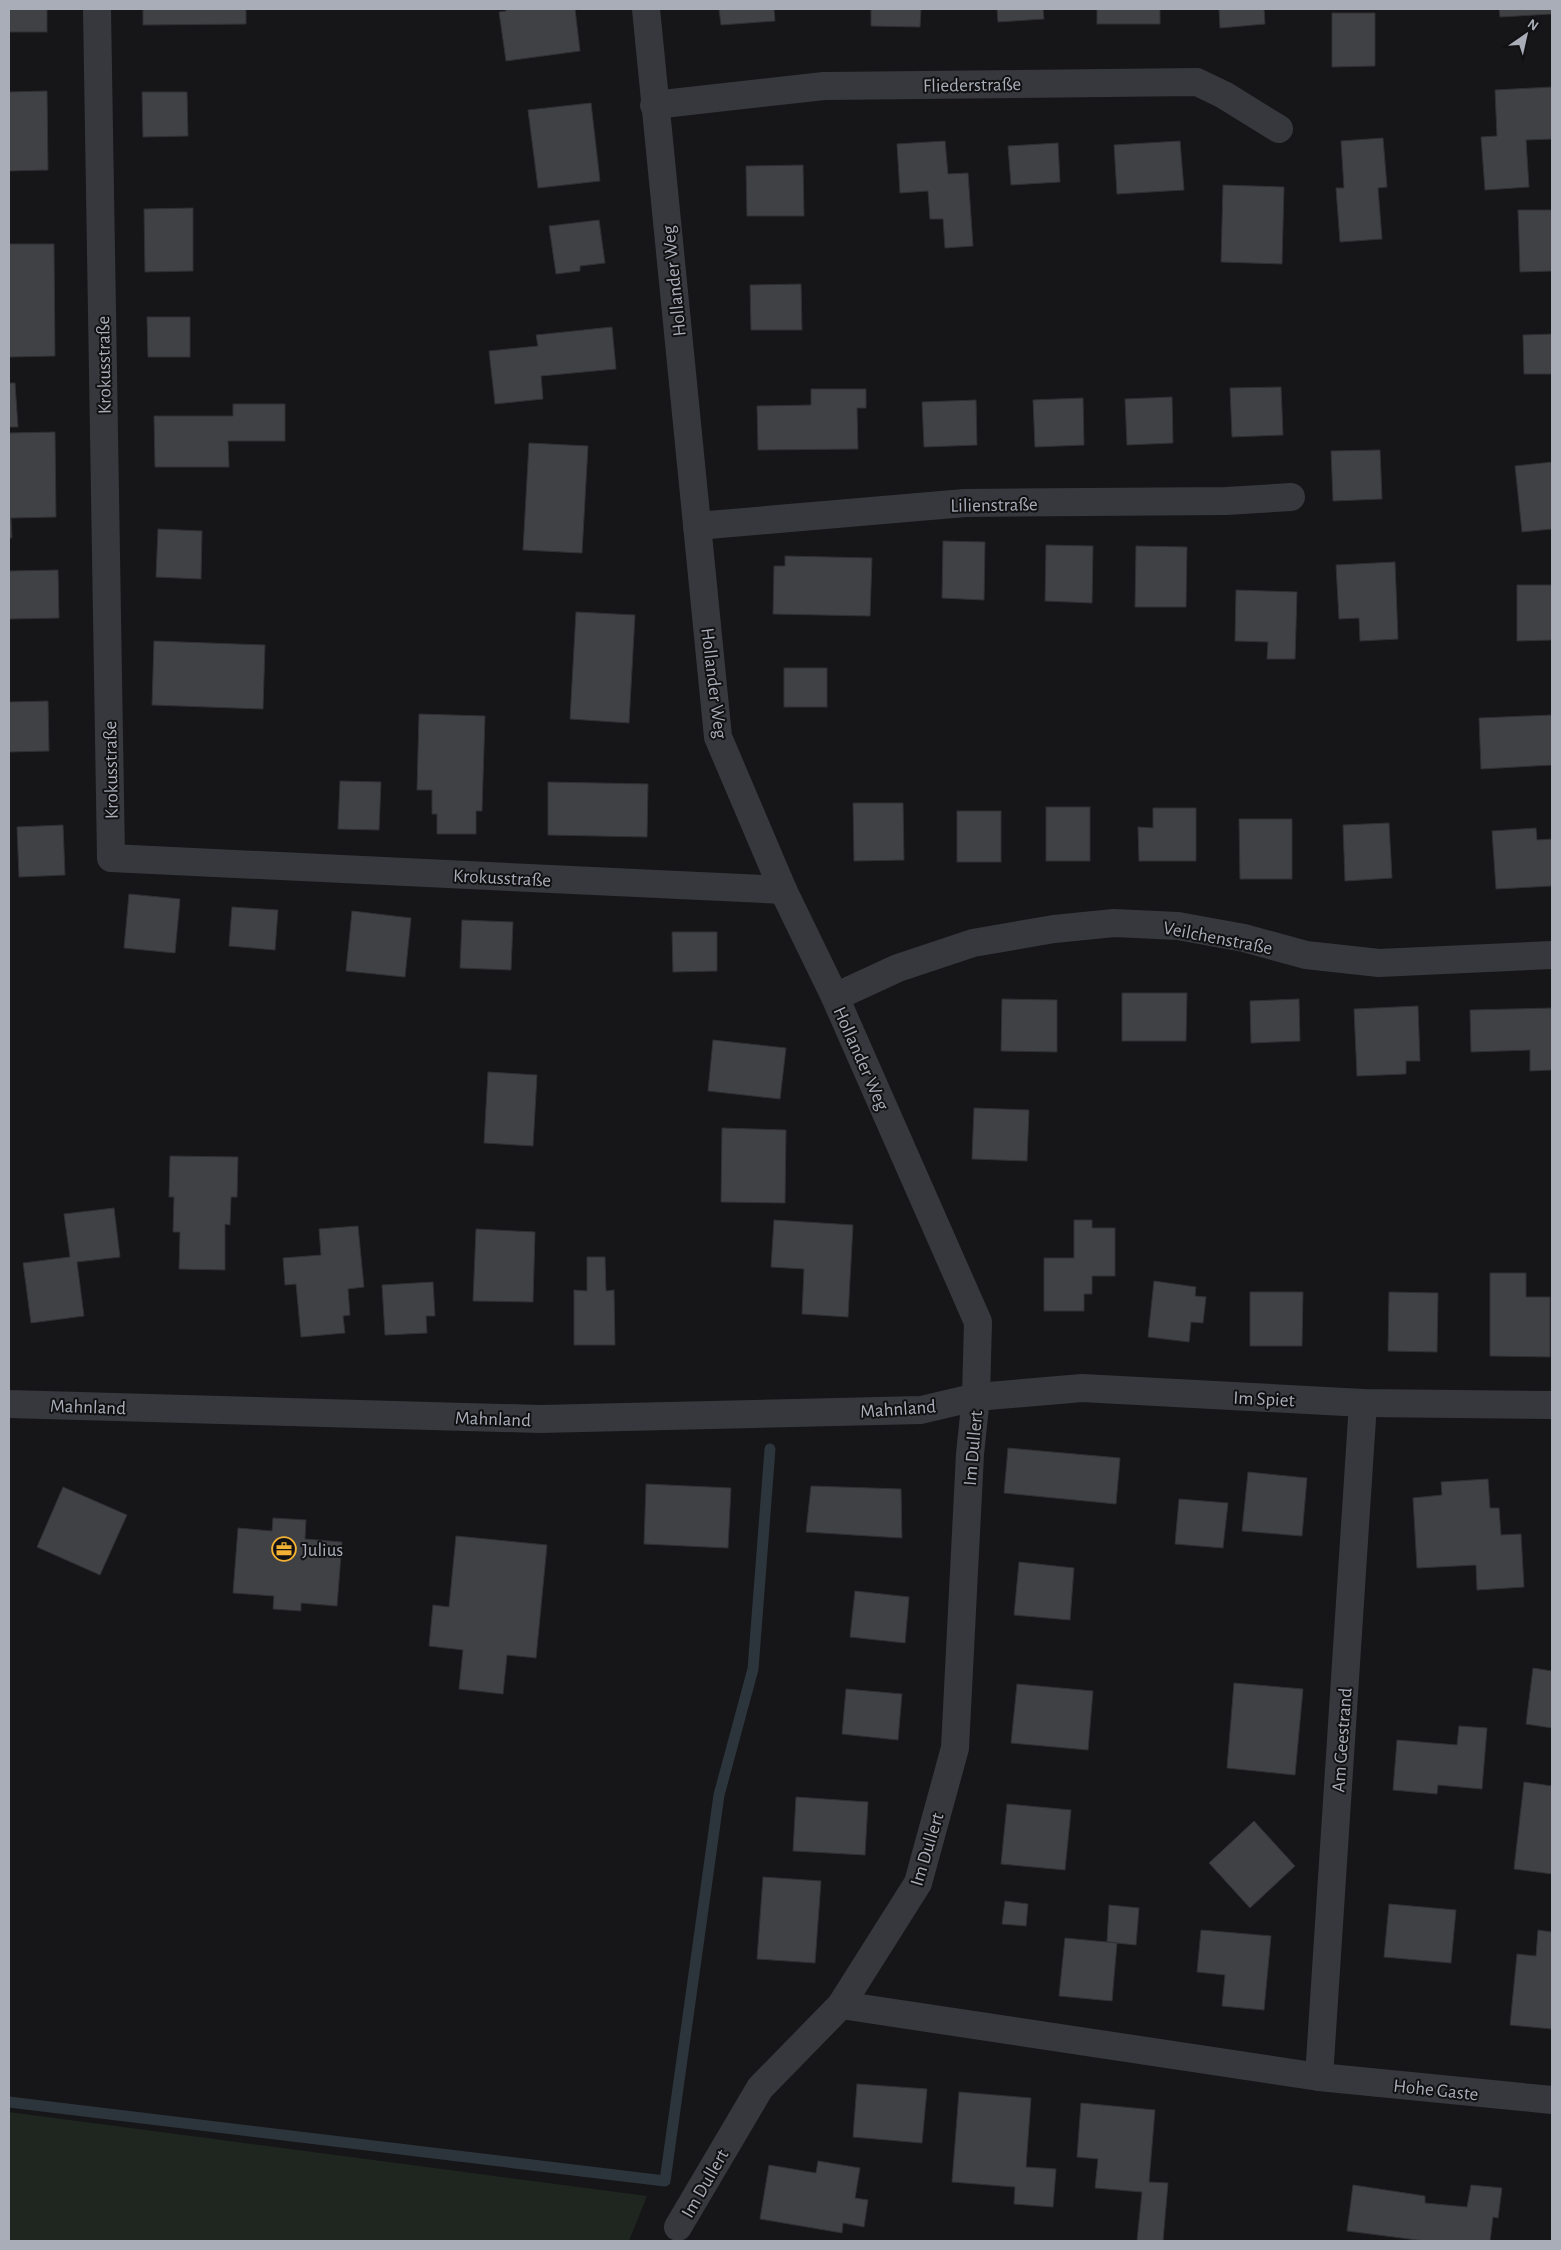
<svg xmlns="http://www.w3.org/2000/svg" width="1561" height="2250" viewBox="0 0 1561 2250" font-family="'Alegreya Sans',sans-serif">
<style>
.green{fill:#1e261f}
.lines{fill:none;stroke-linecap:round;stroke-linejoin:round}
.stream{stroke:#2c353c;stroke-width:11}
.building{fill:#404145;stroke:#303034}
.minor{stroke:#37383d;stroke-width:28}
.labels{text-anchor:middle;stroke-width:4;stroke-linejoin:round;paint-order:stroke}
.street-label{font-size:19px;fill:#a8adb8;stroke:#111113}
.poi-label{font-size:19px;fill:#a8adb8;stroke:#111113;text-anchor:start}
</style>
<rect width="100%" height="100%" fill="#161618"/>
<!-- green -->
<path class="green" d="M9,2112L647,2196L629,2241H9Z"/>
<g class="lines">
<!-- stream -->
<path class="stream" d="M9,2102L665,2181L719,1795L753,1669L770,1449"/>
</g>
<!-- building -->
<g class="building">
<rect x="9" y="9" width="38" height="23"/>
<path d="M143,9H246V24L143,25Z"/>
<path d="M506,9H575L580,51L506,61L499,12L506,11Z"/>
<path d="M719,9H774L775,21L721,25Z"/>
<path d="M871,9H921L920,27L871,26Z"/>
<path d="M997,9H1043L1044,19L998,22Z"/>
<rect x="1097" y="9" width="63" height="15"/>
<path d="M1219,9H1264L1265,24L1220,28Z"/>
<path d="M1499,9H1552V14L1500,17Z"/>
<path d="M1332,13H1375V66L1332,67Z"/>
<path d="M1552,87V139L1526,140L1529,187L1485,190L1481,137L1497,136L1495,90Z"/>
<path d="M47,91L48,170L9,171V92Z"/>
<path d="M142,92H187L188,136L143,137Z"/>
<path d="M591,103L600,181L538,188L528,110Z"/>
<path d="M1383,138L1387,187L1378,188L1382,239L1340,242L1336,188H1344L1341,141Z"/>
<path d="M945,141L948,174L968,173L973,246L945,248L943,219H930L928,191L900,193L897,144Z"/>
<path d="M1180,141L1184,190L1117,194L1114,145Z"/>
<path d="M1058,143L1060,182L1011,185L1008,146Z"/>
<path d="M803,165L804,216H747L746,166Z"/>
<path d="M1223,185L1284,187L1282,264L1221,262Z"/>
<path d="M193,208V271L145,272L144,209Z"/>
<path d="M1518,210H1552V271L1520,272Z"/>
<path d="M599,220L605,263L580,266V271L556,274L549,226Z"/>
<path d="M9,244H54L55,356L9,357Z"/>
<path d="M801,284L802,330H751L750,285Z"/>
<path d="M147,317H190V357H148Z"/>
<path d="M612,327L616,369L541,376L543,399L495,404L489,351L538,346L536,335Z"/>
<path d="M1552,334V374H1524L1523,335Z"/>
<path d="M9,383H15L18,427H9Z"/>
<path d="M1281,387L1283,435L1232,437L1230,388Z"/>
<path d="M811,389H866V408H857L858,449L758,450L757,406L811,405Z"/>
<path d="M1172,397L1173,443L1127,445L1125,399Z"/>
<path d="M1083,398L1084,445L1035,447L1033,400Z"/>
<path d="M976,400L977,445L924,447L922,402Z"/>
<path d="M233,404H285V441H228L229,467H155L154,416H233Z"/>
<path d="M55,432L56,517L11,518L12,538H9V433Z"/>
<path d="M529,443L588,446L582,553L523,550Z"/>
<path d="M1380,450L1382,499L1333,501L1331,451Z"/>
<path d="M1552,462V529L1522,532L1515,466Z"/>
<path d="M158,529L202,531L201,579L156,577Z"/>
<path d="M943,541L985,542L984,600L942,598Z"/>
<path d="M1046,545L1093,546L1092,603L1045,601Z"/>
<path d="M1136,546L1187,547L1186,607H1135Z"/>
<path d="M785,556L872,558L870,616L773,614L774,566H785Z"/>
<path d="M1395,562L1398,639L1360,641L1359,618L1339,619L1336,565Z"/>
<path d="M58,570L59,618L9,619V571Z"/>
<path d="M1517,585H1552V640L1517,641Z"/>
<path d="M1236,590L1297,592L1295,659H1267L1268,642L1235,641Z"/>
<path d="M576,612L635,615L629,723L570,719Z"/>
<path d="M154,641L265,645L263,709L152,705Z"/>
<rect x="784" y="668" width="43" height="39"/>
<path d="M48,701L49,751L9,752V702Z"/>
<path d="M419,714L485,716L482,811H476V834H437V814H432V790H417Z"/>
<path d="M1552,715V765L1481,769L1479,718Z"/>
<path d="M340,781L381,782L379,830L338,829Z"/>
<path d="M548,782L648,784L647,837L548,835Z"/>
<path d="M853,803H903L904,860L854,861Z"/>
<rect x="1046" y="807" width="44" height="54"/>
<path d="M1153,808H1196V861H1139L1138,827L1153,828Z"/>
<rect x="957" y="811" width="44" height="51"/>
<path d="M1239,819H1292V879H1240Z"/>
<path d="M1389,823L1392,878L1345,881L1343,825Z"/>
<path d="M63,825L65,875L19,877L17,827Z"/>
<path d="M1536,828L1537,840L1552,839V886L1496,889L1492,831Z"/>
<path d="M129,894L180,899L175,953L124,948Z"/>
<path d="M232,907L278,910L275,950L229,946Z"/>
<path d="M352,911L411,918L405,977L346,971Z"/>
<path d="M462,920L513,922L511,970L460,968Z"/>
<path d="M672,932H717V971L673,972Z"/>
<path d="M1122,993H1187L1186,1041H1122Z"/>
<path d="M1002,999L1057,1000V1052L1001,1051Z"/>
<path d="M1299,999L1300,1041L1251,1043L1250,1001Z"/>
<path d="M1418,1006L1420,1061H1406V1074L1357,1076L1354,1009Z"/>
<path d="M1552,1008V1070L1530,1071V1050L1471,1052L1470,1010Z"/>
<path d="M713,1040L786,1048L780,1099L708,1091Z"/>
<path d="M488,1072L537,1075L533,1146L484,1143Z"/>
<path d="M974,1108L1029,1110L1027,1161L972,1159Z"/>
<path d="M722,1128L786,1130L785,1203L721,1202Z"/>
<path d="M170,1156L238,1157L237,1197H231L230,1225L225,1224V1270L179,1269L180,1232H173L174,1197H169Z"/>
<path d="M114,1208L120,1257L77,1262L84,1316L31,1323L23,1263L70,1257L64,1214Z"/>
<path d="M774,1220L853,1225L848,1317L802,1314L804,1269L771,1267Z"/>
<path d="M1074,1220H1092V1228H1115V1276H1092V1294H1084V1311H1044V1258H1074Z"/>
<path d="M358,1226L364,1287L348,1289L350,1315L343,1316L345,1333L301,1337L296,1284L285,1285L283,1258L321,1255L319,1229Z"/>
<path d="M476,1229L535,1232L533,1302L473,1301Z"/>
<path d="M587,1257H605L606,1291L614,1290L615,1345H574V1290L587,1291Z"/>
<path d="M1490,1273H1526V1297H1550V1357L1490,1356Z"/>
<path d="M1154,1281L1196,1287L1195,1296L1206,1297L1203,1323L1191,1322L1189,1342L1148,1337Z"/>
<path d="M433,1282L435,1316H426L427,1333L385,1335L382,1285Z"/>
<path d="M1250,1292H1303L1302,1346H1250Z"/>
<path d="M1389,1292L1438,1293L1437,1352L1388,1351Z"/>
<path d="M1008,1448L1120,1458L1116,1504L1004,1493Z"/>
<path d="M1248,1472L1307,1478L1302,1536L1242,1531Z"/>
<path d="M1488,1479L1490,1508H1499L1501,1535L1521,1534L1524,1587L1477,1590L1476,1565L1417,1568L1413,1498L1442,1495L1441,1482Z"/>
<path d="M646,1484L731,1488L728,1548L644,1544Z"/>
<path d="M811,1486L901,1489L902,1538L806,1532Z"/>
<path d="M63,1487L127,1515L100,1575L37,1547Z"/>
<path d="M1179,1499L1228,1503L1223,1548L1175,1544Z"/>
<path d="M273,1518L306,1520L305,1539L342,1542L337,1606L301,1603V1611L273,1609L274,1596L233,1593L238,1528L272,1531Z"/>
<path d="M456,1536L547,1545L536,1658L507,1655L503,1694L459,1689L463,1650L429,1646L433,1605L449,1607Z"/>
<path d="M1019,1562L1074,1568L1070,1620L1014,1615Z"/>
<path d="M855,1591L909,1597L905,1643L850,1637Z"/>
<path d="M1533,1668L1552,1671V1728L1526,1724Z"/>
<path d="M1234,1683L1303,1689L1295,1775L1227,1768Z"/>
<path d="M1017,1684L1093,1691L1088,1750L1011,1743Z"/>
<path d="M846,1689L902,1694L898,1740L842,1734Z"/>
<path d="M1459,1726L1487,1728L1482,1789L1438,1785L1437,1794L1393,1790L1397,1740L1457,1745Z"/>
<path d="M1524,1782L1552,1786V1874L1514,1869Z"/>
<path d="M796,1797L868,1802L865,1855L793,1851Z"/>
<path d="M1007,1804L1071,1810L1065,1870L1001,1864Z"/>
<path d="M1254,1821L1295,1866L1250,1908L1209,1863Z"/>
<path d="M763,1877L821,1881L815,1963L757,1959Z"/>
<path d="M1005,1901L1028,1904L1026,1926L1002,1924Z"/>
<path d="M1389,1904L1456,1910L1451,1963L1384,1957Z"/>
<path d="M1109,1905L1139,1908L1136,1945L1107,1942Z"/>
<path d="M1201,1930L1271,1936L1264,2010L1222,2006L1225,1975L1197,1972Z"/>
<path d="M1538,1930L1552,1932V2029L1510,2025L1517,1954L1536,1956Z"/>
<path d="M1065,1938L1117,1943L1112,2001L1059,1996Z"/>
<path d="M857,2084L927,2089L922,2143L853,2137Z"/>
<path d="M959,2092L1031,2098L1026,2167L1056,2169L1053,2207L1014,2204L1015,2187L952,2182Z"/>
<path d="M1081,2103L1155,2110L1149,2182L1168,2183L1163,2241H1137L1142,2192L1095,2188L1098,2159L1077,2157Z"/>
<path d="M818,2161L860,2168L855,2198L868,2200L864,2227L843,2223L842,2233L760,2219L769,2165L816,2173Z"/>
<path d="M1353,2185L1425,2196V2203L1467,2207L1471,2185L1502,2188L1498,2218L1493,2217L1490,2241H1425L1347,2231Z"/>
</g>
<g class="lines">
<!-- minor -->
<g class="minor">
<path d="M97,9L111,858L783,890"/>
<path d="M646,9L718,737L783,890L835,997L978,1322L976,1397L970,1454L955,1748L918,1883L841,2005L760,2088L678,2227"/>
<path d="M654,105L824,86L1197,82L1224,95L1279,129"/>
<path d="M697,526L965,503L1226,501L1291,497"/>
<path d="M835,997L898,968L973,943L1054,929L1114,923L1178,926L1244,938L1306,955L1379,963L1552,955"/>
<path d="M9,1404L540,1419L921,1410L976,1397L1082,1388L1363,1403L1552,1405"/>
<path d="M841,2005L1319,2077L1552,2100"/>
<path d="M1319,2077L1363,1403"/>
</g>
</g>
<!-- icons -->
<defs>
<g id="office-ring" transform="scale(1.25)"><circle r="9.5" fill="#111113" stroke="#f2b134" stroke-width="1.5"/><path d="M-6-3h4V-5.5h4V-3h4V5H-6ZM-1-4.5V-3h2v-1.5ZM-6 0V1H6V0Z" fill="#f2b134"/></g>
</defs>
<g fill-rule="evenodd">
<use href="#office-ring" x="284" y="1549"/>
</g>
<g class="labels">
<!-- street labels -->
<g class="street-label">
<text transform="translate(972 84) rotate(-1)" y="7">Fliederstraße</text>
<text transform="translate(673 281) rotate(-96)" y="7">Hollander Weg</text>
<text transform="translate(103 365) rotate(-91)" y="7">Krokusstraße</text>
<text transform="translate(994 504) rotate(-1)" y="7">Lilienstraße</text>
<text transform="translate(715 683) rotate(83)" y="7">Hollander Weg</text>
<text transform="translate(110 770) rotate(-91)" y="7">Krokusstraße</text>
<text transform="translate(502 877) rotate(3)" y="7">Krokusstraße</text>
<text transform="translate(1218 937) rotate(11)" y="7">Veilchenstraße</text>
<text transform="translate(862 1058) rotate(66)" y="7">Hollander Weg</text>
<text transform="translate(1264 1398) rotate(3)" y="7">Im Spiet</text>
<text transform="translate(88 1406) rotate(2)" y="7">Mahnland</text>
<text transform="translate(898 1408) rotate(-4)" y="7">Mahnland</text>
<text transform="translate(493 1418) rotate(2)" y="7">Mahnland</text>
<text transform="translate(972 1448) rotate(-85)" y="7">Im Dullert</text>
<text transform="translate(1341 1740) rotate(-86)" y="7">Am Geestrand</text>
<text transform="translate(926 1849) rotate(-73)" y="7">Im Dullert</text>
<text transform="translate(1436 2089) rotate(6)" y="7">Hohe Gaste</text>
<text transform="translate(704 2183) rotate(-60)" y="7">Im Dullert</text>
</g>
<!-- poi labels -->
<g class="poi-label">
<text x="302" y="1556">Julius</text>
</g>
</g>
<!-- border -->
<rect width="1561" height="2250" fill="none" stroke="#a8adb8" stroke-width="20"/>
<!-- north arrow -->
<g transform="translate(1526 35) rotate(34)" stroke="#111113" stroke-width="4" paint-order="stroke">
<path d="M0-4L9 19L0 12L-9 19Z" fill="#a8adb8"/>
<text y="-8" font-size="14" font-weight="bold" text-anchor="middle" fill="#a8adb8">N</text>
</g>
</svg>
